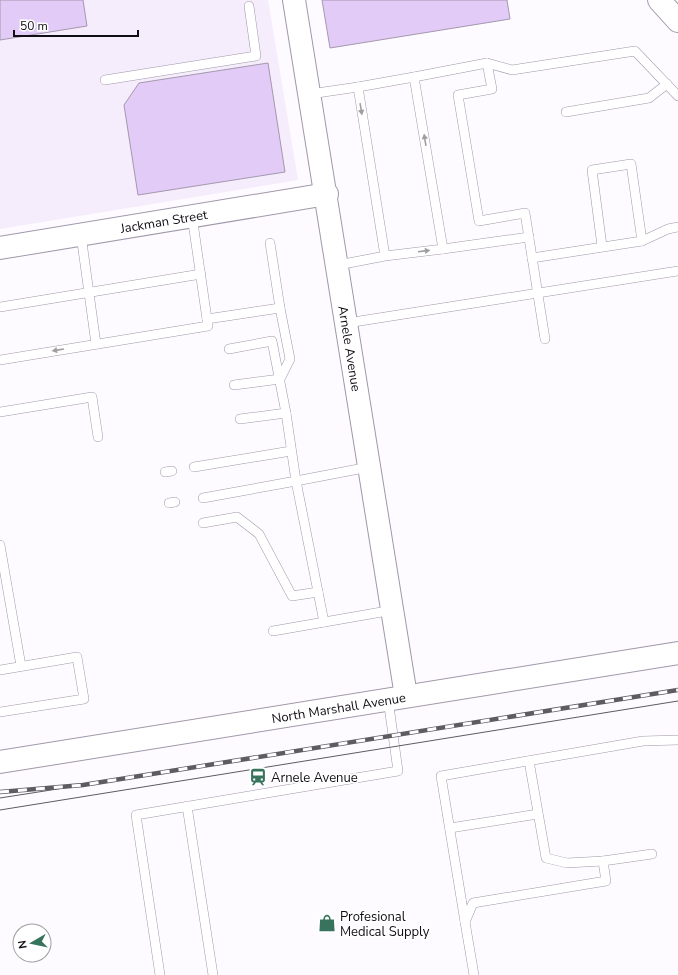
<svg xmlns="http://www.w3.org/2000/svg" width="678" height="975" viewBox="0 0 678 975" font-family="'Nunito Sans',sans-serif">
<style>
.built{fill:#f5ecfc}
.building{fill:#e3cbf7;stroke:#a398ac}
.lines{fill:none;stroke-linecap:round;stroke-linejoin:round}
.service-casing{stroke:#a197aa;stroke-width:10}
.tertiary-casing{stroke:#a197aa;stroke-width:24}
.secondary-casing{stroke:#a197aa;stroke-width:24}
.motorway-casing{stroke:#a197aa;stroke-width:24}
.service{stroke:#fff;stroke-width:9}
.tertiary{stroke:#fff;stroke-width:22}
.secondary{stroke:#fff;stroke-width:22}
.motorway{stroke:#fff;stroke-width:22}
.tram{stroke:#5e5b61;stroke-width:1}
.rail-casing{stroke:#5e5b61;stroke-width:4.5}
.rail{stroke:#fff;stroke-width:3;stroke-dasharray:9;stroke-linecap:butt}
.oneway{fill:#a09ea1}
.labels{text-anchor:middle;stroke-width:3.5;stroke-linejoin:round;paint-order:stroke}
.street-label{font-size:13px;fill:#110d14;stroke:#fff}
.poi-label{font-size:13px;fill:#110d14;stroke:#fff;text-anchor:start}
</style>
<rect width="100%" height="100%" fill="#fdfbff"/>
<!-- built -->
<path class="built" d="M0,0H268L298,180L0,229Z"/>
<!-- building -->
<g class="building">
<path d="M0,0H83L87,26L0,40Z"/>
<path d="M322,0H507L510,19L330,48Z"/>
<path d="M268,63L285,172L138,195L124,105L139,83Z"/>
</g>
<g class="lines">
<!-- service casing -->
<g class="service-casing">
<g id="service">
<path d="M487,63L492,89L458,95L479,221L525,213L545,339"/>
<path d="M414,77L487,63L512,70L635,51L678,96"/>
<path d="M105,80L256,56L249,6"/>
<path d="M310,94L358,87"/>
<path d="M566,112L649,98L667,84"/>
<path d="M81,235L96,344"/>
<path d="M602,246L592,170L631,164L642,241"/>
<path d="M443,249L529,237"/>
<path d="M532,258L642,241L668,229L678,227"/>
<path d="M338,265L385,256L443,249L414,77L358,87L385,256"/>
<path d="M0,307L201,274"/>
<path d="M207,319L280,308L270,243"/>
<path d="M347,323L678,271"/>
<path d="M0,360L208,326L192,216"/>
<path d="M234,385L280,379L290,359L280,308"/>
<path d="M0,412L92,397L98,437"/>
<path d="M240,419L286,413"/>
<path d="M194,467L291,451"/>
<path d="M165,472L172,471"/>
<path d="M203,498L296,481L286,413L272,341L229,349"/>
<path d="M169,503L175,502"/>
<path d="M203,523L237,517L259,534L292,596L318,592"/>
<path d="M0,545L21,666"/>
<path d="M324,622L296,481L369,467"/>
<path d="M273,631L393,610"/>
<path d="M0,670L77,657L84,699L0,712"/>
<path d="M529,761L546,858L567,863L603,861"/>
<path d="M187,806L213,975"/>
<path d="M450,828L538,814"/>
<path d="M465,922L441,776L643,741L678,740"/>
<path d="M160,975L136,815L398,771L388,699"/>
<path d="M474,975L465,922L473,903L606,881L603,861L652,854"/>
</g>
</g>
<!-- tertiary casing -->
<g class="tertiary-casing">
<g id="tertiary">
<path id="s1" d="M294,0L406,696"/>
<path id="s2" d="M0,248L327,194"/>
</g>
</g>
<!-- secondary casing -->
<g class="secondary-casing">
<g id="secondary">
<path id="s3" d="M0,762L678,653"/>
</g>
</g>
<!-- motorway casing -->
<g class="motorway-casing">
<path id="motorway" d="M659,0L678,21"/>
</g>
<!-- service -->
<use href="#service" class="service"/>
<!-- tertiary -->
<use href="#tertiary" class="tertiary"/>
<!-- secondary -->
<use href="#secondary" class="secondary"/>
<!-- motorway -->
<use href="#motorway" class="motorway"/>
<!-- tram -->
<g class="tram">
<path d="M0,798L83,785"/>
<path d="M0,810L678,701"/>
</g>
<!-- rail casing -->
<g class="rail-casing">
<path id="rail" d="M0,792L83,785L678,690"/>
</g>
<!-- rail -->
<use href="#rail" class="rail"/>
</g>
<!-- one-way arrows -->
<defs><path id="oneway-solid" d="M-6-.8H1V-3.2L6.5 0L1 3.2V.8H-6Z"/></defs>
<g class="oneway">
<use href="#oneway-solid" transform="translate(361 109) rotate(81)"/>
<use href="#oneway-solid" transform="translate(425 140) rotate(-99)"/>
<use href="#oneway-solid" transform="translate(424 251) rotate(-7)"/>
<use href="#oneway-solid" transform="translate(58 350) rotate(171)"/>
</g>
<!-- icons -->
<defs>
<g id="station-bare" transform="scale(1.38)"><path d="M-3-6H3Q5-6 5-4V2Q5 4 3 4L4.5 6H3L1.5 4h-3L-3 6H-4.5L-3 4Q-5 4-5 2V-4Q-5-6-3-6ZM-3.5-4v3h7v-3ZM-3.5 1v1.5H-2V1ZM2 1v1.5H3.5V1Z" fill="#38735d" stroke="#fff" stroke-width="2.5" paint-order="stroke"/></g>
<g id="shop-bare" transform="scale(1.38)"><path d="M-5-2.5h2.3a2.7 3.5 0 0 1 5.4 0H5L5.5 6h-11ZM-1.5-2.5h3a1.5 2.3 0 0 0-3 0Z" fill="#38735d" stroke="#fff" stroke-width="2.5" paint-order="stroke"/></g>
</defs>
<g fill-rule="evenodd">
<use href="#station-bare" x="258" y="777"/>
<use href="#shop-bare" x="327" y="923"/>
</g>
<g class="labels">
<!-- street labels -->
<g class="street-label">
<text dy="5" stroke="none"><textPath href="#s2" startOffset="166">Jackman Street</textPath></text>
<text dy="5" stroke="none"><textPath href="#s1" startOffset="353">Arnele Avenue</textPath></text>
<text dy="5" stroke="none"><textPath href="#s3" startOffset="343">North Marshall Avenue</textPath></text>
</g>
<!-- poi labels -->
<g class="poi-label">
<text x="271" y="782">Arnele Avenue</text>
<text x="340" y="921">Profesional<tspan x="340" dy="15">Medical Supply</tspan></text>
</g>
</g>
<!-- north arrow -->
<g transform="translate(32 943) rotate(261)"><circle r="19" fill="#ffffff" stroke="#a09ea1"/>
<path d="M0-3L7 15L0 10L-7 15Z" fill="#38735d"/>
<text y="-6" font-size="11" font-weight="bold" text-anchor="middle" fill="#110d14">N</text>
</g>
<!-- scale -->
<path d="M14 30v6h124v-6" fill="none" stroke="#110d14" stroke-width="2"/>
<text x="20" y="30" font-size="12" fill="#110d14" stroke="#ffffff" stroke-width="3" paint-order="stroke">50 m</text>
</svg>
